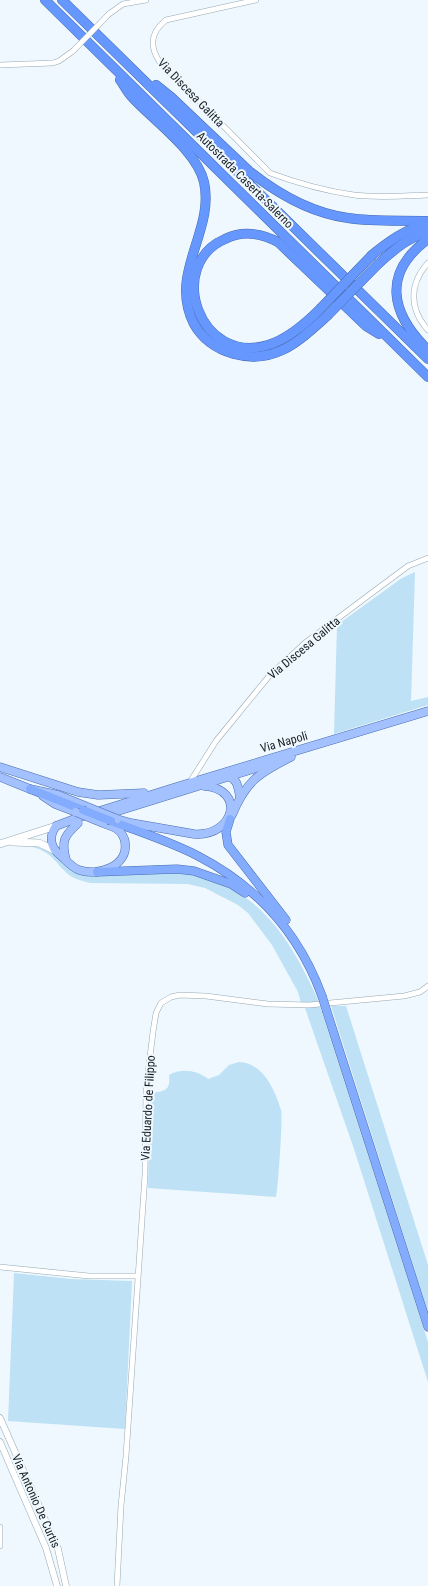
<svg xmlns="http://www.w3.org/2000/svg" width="428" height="1586" viewBox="0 0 428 1586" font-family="'Roboto Condensed',sans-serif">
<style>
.green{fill:#bee1f6}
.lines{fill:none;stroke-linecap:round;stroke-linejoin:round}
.minor-casing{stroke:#97a7b1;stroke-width:6}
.tertiary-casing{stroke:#97a7b1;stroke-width:7}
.secondary-casing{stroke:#97a7b1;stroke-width:8}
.primary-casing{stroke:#496cb0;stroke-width:9}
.trunk-casing{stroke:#496cb0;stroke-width:9}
.motorway-casing{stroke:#496cb0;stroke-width:10}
.minor{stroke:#fff;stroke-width:5}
.tertiary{stroke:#fff;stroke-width:6}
.secondary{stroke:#fff;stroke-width:7}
.primary{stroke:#a3c1fe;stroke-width:8}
.trunk{stroke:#84acfe;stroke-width:8}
.motorway{stroke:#6597fe;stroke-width:9}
.minor-bridge-casing{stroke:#97a7b1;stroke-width:6;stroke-linecap:butt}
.primary-bridge-casing{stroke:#496cb0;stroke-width:9;stroke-linecap:butt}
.trunk-bridge-casing{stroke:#496cb0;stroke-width:9;stroke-linecap:butt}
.motorway-bridge-casing{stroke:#496cb0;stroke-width:10;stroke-linecap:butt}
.minor-bridge{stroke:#fff;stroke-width:5}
.primary-bridge{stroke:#a3c1fe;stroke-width:8}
.trunk-bridge{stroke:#84acfe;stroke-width:8}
.motorway-bridge{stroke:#6597fe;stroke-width:9}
.labels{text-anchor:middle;stroke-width:4;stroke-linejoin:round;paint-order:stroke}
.street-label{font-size:12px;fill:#161d20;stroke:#eef8fe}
</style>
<rect width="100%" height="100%" fill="#eef8fe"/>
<!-- green -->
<g class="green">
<path d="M415,572L411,701L428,697V705L334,734L337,625L402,578Z"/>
<path d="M33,845L50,851L72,871C112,871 154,868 194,874C200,875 206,878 211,880C268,899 296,951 319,1002L301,1003L298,992L272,945L248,913L238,905L205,888L188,884L90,883C84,881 78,880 72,877C56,866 54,852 32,847Z"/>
<path d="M320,1006L428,1342V1382L354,1149L305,1008Z"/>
<path d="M331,1006H346L428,1265V1312Z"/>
<path d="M239,1062C263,1063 275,1090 281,1110C283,1118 278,1188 276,1197L148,1188L150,1093C164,1092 171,1091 169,1075C181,1068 197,1070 208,1079L219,1075L229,1065Z"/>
<path d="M14,1273L71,1279L132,1281L125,1429L8,1421Z"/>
</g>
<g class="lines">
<!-- minor casing -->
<g class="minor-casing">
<g id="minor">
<path d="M256,0L166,20C151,32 149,45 159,61L270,173C297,183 325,191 354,195C378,198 403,196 428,195"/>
<path d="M109,14L123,4L146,0"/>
<path d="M0,65L53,63L59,61L73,51"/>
<path d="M428,263C409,284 409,309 428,330"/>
<path d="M190,782L216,741L270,675L305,643L369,595L408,566L428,558"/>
<path d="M0,1267L89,1276H137"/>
<path d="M0,1546V1527"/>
<path d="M117,1586L121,1506L126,1456L145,1175L146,1090L153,1032L156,1013L161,1003L171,997L180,995L206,996L268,1004L309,1005L404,996L420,992L428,986"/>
</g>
</g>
<!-- tertiary casing -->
<g class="tertiary-casing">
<g id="tertiary">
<path d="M0,1418L58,1549L66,1586"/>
<path d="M0,1442L46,1548L57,1586"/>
</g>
</g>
<!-- secondary casing -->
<g class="secondary-casing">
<g id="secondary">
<path d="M12,842L39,843L54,850"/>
<path d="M0,844L56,826"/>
</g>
</g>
<!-- primary casing -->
<g class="primary-casing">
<g id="primary">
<path d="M0,767L78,792L98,795L144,793"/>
<path d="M227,776C238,778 238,788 240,797"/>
<path d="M0,777L30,789L58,795L90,808"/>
<path d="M43,796L55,804L76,812"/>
<path d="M232,815C246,781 259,773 291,757"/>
<path d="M102,816L272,763"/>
<path d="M117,819L131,823L194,834C234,837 247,789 204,786"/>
<path d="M56,826L77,818L173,788L428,711"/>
<path d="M56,826C49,836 50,847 60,855C66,860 71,867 79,870C98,877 129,866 125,842C124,837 121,832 117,829C112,826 107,825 103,823"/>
<path d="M66,860C61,841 64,836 78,823"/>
</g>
</g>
<!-- trunk casing -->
<g class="trunk-casing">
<g id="trunk">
<path d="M30,789L83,810"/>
<path d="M230,819L226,832L228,845L286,920"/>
<path d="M111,821C140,832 171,842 198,856C258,887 299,933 322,996"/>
<path d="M97,872L177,869L194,871L231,884L245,893"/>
<path d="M327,1012L428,1327"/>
</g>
</g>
<!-- motorway casing -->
<g class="motorway-casing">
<g id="motorway">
<path d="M45,0L428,377"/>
<path d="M62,0L428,359"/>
<path d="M120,80C124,85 127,92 132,97C154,121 197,151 204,182C215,232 168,273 194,324C203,340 217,349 234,354C275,365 299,341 327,316"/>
<path d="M156,85L171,97L249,171C278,194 311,213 348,218C374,222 401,220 428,221"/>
<path d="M428,239C382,273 390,313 428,350"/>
<path d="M372,255C388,242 407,228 428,224"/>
<path d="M379,263C395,249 407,238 428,232"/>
<path d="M320,309C305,324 288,339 268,345C199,366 165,265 225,239C243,230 260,233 278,242L366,326L379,334"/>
</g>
</g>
<!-- minor -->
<use href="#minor" class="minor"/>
<!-- tertiary -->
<use href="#tertiary" class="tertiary"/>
<!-- secondary -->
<use href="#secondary" class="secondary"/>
<!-- primary -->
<use href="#primary" class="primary"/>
<!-- trunk -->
<use href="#trunk" class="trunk"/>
<!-- motorway -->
<use href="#motorway" class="motorway"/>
<!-- minor-bridge casing -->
<g class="minor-bridge-casing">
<path id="minor-bridge" d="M73,51L109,14"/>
</g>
<!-- primary-bridge casing -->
<g class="primary-bridge-casing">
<g id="primary-bridge">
<path d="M90,808L117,819"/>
<path d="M76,812L103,823"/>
</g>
</g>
<!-- trunk-bridge casing -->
<g class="trunk-bridge-casing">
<g id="trunk-bridge">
<path d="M83,810L111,821"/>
<path d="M322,996L327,1012"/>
</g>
</g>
<!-- motorway-bridge casing -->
<g class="motorway-bridge-casing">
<g id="motorway-bridge">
<path d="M320,309L372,255"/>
<path d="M327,316L379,263"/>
</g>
</g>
<!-- minor-bridge -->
<use href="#minor-bridge" class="minor-bridge"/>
<!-- primary-bridge -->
<use href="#primary-bridge" class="primary-bridge"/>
<!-- trunk-bridge -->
<use href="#trunk-bridge" class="trunk-bridge"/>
<!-- motorway-bridge -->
<use href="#motorway-bridge" class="motorway-bridge"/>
</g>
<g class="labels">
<!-- street labels -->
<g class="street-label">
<text transform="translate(191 93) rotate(46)" y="4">Via Discesa Galitta</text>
<text transform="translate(245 180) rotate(45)" y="4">Autostrada Caserta-Salerno</text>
<text transform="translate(304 648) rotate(-40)" y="4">Via Discesa Galitta</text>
<text transform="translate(284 742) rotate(-16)" y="4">Via Napoli</text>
<text transform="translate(148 1108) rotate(-87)" y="4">Via Eduardo de Filippo</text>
<text transform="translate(36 1501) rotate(66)" y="4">Via Antonio De Curtis</text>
</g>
</g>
</svg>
